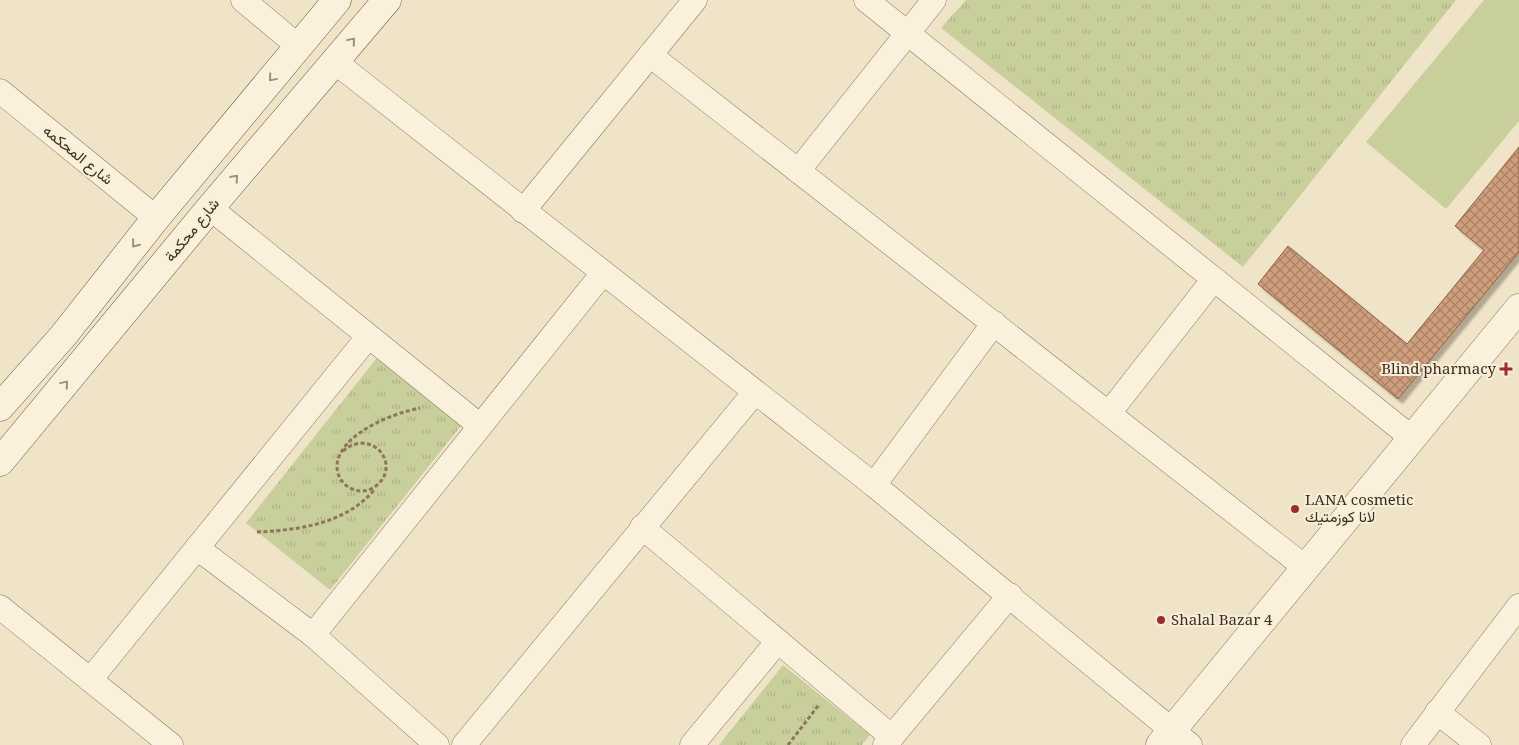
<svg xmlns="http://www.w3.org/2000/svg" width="1519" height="745" viewBox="0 0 1519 745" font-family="'Noto Serif',Vazirmatn,serif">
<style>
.grass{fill:url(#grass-tufts)}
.pitch{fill:#c9cf9b}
.building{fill:url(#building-cross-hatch);stroke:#8d5f41;filter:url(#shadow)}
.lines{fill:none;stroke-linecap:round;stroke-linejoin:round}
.minor-casing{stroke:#8d765c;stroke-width:25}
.tertiary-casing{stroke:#8d765c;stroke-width:29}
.secondary-casing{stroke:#6f573f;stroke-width:29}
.path{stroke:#8d765c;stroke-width:3;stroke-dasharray:4 2.5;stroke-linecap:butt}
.minor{stroke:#faf1dc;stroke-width:24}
.tertiary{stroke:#faf1dc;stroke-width:28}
.secondary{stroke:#faf1dc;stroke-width:28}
.oneway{stroke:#9c907e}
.poi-dot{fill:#9e2a2b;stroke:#f7eed8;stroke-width:2}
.labels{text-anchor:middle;stroke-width:4;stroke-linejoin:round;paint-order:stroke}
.street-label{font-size:15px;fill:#3d2e20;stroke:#f7eed8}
.poi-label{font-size:15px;fill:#3d2e20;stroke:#f7eed8;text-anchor:start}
</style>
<defs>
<pattern id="grass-tufts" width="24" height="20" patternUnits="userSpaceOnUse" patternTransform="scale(1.25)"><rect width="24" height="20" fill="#c9cf9b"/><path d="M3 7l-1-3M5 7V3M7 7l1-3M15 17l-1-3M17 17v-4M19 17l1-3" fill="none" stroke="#aeb285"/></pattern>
<pattern id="building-cross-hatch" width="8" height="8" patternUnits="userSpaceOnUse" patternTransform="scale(1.25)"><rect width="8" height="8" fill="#cf9f7d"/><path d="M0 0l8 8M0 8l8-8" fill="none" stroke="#a98266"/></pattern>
<filter id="shadow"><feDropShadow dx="4.5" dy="4.5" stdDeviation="1" flood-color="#0004"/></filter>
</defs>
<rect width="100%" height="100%" fill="#f0e4c8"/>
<!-- grass -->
<g class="grass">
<path d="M966,0H1456L1243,267L941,28Z"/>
<path d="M391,340L476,407L330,590L246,523Z"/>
<path d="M783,665L870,735L862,745H719Z"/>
</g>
<!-- pitch -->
<path class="pitch" d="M1484,0H1519V121L1446,209L1366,142Z"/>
<!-- building -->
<path class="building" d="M1519,147V252L1398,399L1258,284L1288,246L1407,344L1484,250L1455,226Z"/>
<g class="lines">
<!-- minor casing -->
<g class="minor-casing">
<g id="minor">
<path d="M243,0L298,46"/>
<path d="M866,0L1412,438"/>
<path d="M650,55L1306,568"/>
<path d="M335,62L874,485L1190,745"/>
<path d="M0,91L156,218"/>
<path d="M798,171L934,0"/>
<path d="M210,208L479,425"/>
<path d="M523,211L695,0"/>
<path d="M1109,413L1214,279"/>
<path d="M874,485L994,323"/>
<path d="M642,527L892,737"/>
<path d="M197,548L313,635L437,745"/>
<path d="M0,607L171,745"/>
<path d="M313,635L603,273"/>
<path d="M90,680L368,337"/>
<path d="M1437,712L1479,745"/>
<path d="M464,745L755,392"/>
<path d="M692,745L778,641"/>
<path d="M885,745L1010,595"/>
<path d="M1413,745L1519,606"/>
</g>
</g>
<!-- tertiary casing -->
<g class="tertiary-casing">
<path id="tertiary" d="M1160,745L1519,308"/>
</g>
<!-- secondary casing -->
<g class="secondary-casing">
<g id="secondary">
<path d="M0,407L63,336L156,218L337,0"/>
<path d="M0,462L210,208L387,0"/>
</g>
</g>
<!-- path -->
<g class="path">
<path d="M343,451C371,427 402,464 377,485C362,499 336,487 337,465C340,433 394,413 420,408"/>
<path d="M257,532C299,530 346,524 375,489"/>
<path d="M788,745L818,706"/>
</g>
<!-- minor -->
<use href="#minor" class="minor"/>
<!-- tertiary -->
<use href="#tertiary" class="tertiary"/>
<!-- secondary -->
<use href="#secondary" class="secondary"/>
</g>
<!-- one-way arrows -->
<defs><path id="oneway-chevron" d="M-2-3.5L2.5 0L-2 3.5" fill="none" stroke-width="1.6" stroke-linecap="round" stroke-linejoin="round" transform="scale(1.25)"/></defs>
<g class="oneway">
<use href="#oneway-chevron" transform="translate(352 41) rotate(-50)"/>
<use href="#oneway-chevron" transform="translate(272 78) rotate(130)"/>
<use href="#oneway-chevron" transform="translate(235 178) rotate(-49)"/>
<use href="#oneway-chevron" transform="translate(135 244) rotate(128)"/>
<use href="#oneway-chevron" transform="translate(65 384) rotate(-50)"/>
</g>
<!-- markers -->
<g class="poi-dot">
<path d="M1503.5 361.5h5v5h5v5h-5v5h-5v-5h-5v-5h5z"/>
<circle cx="1295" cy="509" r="5"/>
<circle cx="1161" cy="620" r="5"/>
</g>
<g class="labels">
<!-- street labels -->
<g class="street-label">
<text transform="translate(78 155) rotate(39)" y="5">شارع المحكمه</text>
<text transform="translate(192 230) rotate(-51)" y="5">شارع محكمة</text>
</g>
<!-- poi labels -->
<g class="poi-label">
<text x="1496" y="374" text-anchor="end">Blind pharmacy</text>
<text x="1305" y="505">LANA cosmetic<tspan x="1305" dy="17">لانا کوزمتیك</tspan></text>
<text x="1171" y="625">Shalal Bazar 4</text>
</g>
</g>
</svg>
